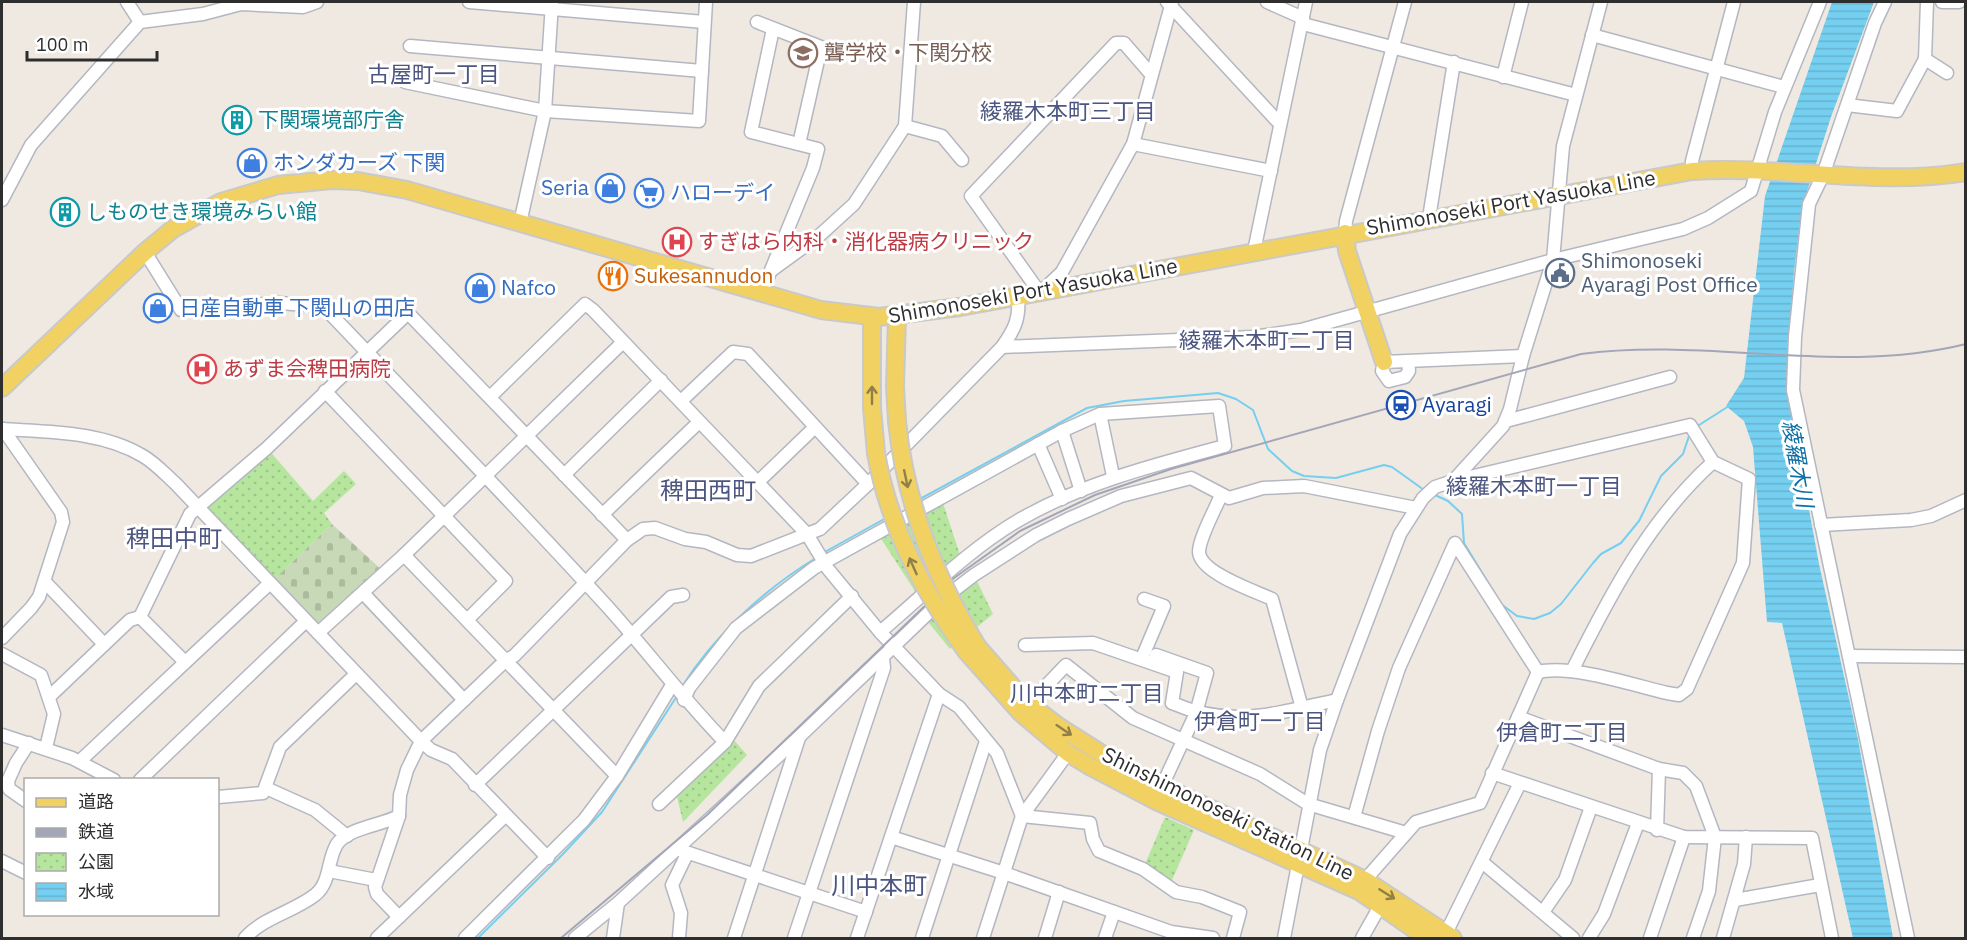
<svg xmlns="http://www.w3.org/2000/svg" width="1967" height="940" viewBox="0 0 1967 940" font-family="'IBM Plex Sans','Noto Sans JP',sans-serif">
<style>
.cemetery{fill:url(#cemetery-stones)}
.park{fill:url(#park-dots)}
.water{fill:url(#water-rules)}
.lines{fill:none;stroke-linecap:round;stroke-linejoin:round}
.stream{stroke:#75cff0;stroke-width:2}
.minor-casing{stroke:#b4b7c1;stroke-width:15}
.major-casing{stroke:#c9c9c9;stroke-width:20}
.minor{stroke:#fff;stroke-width:12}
.major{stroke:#f2d163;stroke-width:16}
.rail{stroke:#a3a6b8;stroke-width:2}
.major-bridge-casing{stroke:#c9c9c9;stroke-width:20;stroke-linecap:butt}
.major-bridge{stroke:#f2d163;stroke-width:16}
.oneway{stroke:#908048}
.labels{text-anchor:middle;stroke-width:6;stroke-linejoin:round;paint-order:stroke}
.education-label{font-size:21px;fill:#785e54;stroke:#fff;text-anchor:start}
.culture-label{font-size:21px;fill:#0d838f;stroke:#fff;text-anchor:start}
.shop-label{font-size:21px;fill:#366cbe;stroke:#fff;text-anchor:start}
.street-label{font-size:21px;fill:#2e2e2e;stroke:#fff}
.health-label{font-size:21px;fill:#be3a42;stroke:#fff;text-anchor:start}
.service-label{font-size:21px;fill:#4e5e75;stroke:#fff;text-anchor:start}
.food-label{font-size:21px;fill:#c56008;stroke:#fff;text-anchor:start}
.transit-label{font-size:21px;fill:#164399;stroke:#fff;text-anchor:start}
.neighbourhood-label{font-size:22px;fill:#4d5680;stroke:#fff}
.water-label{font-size:22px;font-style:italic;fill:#0d6fa3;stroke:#fff}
.quarter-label{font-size:24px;fill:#4d5680;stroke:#fff}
</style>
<defs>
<pattern id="cemetery-stones" width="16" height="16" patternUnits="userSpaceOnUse" patternTransform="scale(1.5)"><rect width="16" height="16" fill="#c8d9b8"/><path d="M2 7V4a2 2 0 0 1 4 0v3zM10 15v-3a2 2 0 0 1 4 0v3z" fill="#acbb9e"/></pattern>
<pattern id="park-dots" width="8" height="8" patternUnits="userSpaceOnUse" patternTransform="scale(1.5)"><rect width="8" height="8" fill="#b6e59e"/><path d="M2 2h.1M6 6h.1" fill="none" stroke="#9dc588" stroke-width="1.8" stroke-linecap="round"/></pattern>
<pattern id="water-rules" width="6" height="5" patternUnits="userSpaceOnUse" patternTransform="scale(1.5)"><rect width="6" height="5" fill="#75cff0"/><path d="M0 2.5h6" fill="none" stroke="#66b2ce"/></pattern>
</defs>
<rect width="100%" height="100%" fill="#efe9e1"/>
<!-- cemetery -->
<path class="cemetery" d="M332,524L384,572L318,633L270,583Z"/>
<!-- park -->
<g class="park">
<path d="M267,448L313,501L344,471L356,484L324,513L332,524L270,583L199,509Z"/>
<path d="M941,497L961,558L920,599L878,534Z"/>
<path d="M974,575L993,614L950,649L924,617Z"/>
<path d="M732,738L747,755L683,822L677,797L702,773Z"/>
<path d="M1165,817L1194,830L1169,887L1143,869Z"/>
</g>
<!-- water -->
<path class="water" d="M1832,2H1874L1831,117L1802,207L1794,272L1786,384L1819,564L1858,739L1893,938H1853L1782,623L1767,622L1753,447L1744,421L1726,406L1744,378L1765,196Z"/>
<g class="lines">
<!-- stream -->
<g class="stream">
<path d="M1696,427L1729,406"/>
<path d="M1435,495L1448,501L1462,514L1464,543L1498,599"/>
<path d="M920,499L1087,408L1124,401L1218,393L1236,399L1253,410L1268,449L1292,471L1304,476L1336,478L1384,465L1392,467L1424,490"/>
<path d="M823,553L886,518"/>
<path d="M1501,604L1517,616L1534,619L1550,613L1561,604L1593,563L1601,554L1621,543L1639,521L1661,476L1683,454L1690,433"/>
<path d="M681,688C714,636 763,590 816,558"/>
<path d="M478,938L563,854L602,812L677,696"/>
</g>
<!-- minor casing -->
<g class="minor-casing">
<g id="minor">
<path d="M127,2L140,22"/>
<path d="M469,2L704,22"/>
<path d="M1167,2L1280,124"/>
<path d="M1267,2L1303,18"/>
<path d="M1885,2L1875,23L1823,175L1809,204L1795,337L1793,390L1908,938"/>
<path d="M1942,2H1959"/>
<path d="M757,22L821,47L799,144"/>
<path d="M1303,24L1576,95"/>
<path d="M1592,35L1784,87"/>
<path d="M410,46L702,71"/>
<path d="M1925,59L1927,2"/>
<path d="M1150,73L1124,43H1116L971,196L1040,293L1062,272L1133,144L1172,2"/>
<path d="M1503,77L1522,2"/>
<path d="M405,82L545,111L699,121L706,2"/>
<path d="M1847,105L1897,111L1925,59L1947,73"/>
<path d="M905,126L942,136L962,160"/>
<path d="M1133,144L1271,171"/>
<path d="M1692,171V161L1734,2"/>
<path d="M2,200L31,145L140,22L203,14L241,4L303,7L317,2"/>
<path d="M1429,218L1454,62"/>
<path d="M520,223L545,111L552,3"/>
<path d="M1345,233L1346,221L1405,2"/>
<path d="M1254,251L1306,2"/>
<path d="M145,252L181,310L278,303L323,306C417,405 513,503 605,604C646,649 682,698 725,742"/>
<path d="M772,270L820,235L854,204L905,126L914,2"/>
<path d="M762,292L813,168L818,149L751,132L773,29"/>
<path d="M1002,347L1253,337L1301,330L1553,260L1683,229L1708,218L1751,191L1775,112L1820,2"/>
<path d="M1408,361L1409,371L1405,377L1389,381L1382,371L1384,362L1523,356"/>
<path d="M325,391L506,581L467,620"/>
<path d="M490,397L585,304L593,310L807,534L828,569L880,632L939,694L959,707L997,753L1022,816L1090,823L1093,839L1099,851L1143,869L1176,892L1202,897L1240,912L1233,938"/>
<path d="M681,401L733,352L748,354L868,484"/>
<path d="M1100,414L1113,476"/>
<path d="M1506,421L1670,377"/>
<path d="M2,429C48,432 102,431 143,456C155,463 165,474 175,483L421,741L431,750L452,759L548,858"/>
<path d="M1062,431L1081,491"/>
<path d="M1038,444L1062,499"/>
<path d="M564,475L661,380"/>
<path d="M1453,481L1503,426L1510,409L1523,356L1553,260L1563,146L1601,2"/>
<path d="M758,482L815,427"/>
<path d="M1221,495C1216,508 1199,538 1199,552C1200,573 1255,591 1272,599L1302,708"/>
<path d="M602,515L699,422"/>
<path d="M1821,525L1911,520L1931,516L1966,500"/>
<path d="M404,555L617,776"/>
<path d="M45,582L104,644"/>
<path d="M363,593L464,700"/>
<path d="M140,617L185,662"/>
<path d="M318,633L404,555L623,342"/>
<path d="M2,638L31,608L39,597L63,522L61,512L3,429"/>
<path d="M1025,645L1093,643L1177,672L1172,703C1232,729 1276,713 1337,700"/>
<path d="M2,654L41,675L54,714L46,748"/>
<path d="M1156,655L1207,673L1196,713L1162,786"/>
<path d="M1850,656L1966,657"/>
<path d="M1142,658L1164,606L1144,599"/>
<path d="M1572,671C1610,595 1649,520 1713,462"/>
<path d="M49,697L130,620L140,617L190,514L267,448L408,313L627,540"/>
<path d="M684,700L689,688L736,628L814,568L1062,431L1100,414L1219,406L1225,446C1154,465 1083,483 1019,520C968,550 925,594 880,632"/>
<path d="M1023,710L1066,665L1133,718L1260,774L1308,804L1406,833"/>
<path d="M1518,717L1659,769L1683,773L1696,786L1715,837L1709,891L1693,938"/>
<path d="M2,735L72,758L114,780"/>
<path d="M80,761L270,583"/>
<path d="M1492,773L1684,837L1812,838L1832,938"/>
<path d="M140,780L306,621"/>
<path d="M475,785L671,597L683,595"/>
<path d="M266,788L315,810L347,836"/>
<path d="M218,797L263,793L280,747L356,674"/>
<path d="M26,801L9,789L8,781L16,763L29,743"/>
<path d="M659,804L725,742L759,686L852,596"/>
<path d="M1354,817L1378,731L1399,668L1455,543L1538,672"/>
<path d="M1657,830L1659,769"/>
<path d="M891,837L1004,873L1171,932L1213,938"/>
<path d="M677,849L866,912"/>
<path d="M2,861L26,873"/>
<path d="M1482,862L1573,938"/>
<path d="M329,871L376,880"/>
<path d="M1365,880L1416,822L1480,803L1538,672"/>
<path d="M1735,900L1820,885"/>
<path d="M1543,912L1565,880L1591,807"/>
<path d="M399,917L377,894L375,887L399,816"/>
<path d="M1446,933L1520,783"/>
<path d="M245,938C264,917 293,912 315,895C331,882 327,860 337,844C348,828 382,825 399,816L400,795L407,770L421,741L506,660L514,656L627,540L643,529L655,528L685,539L706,542L737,555L751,556L820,529L868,484L1002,347C1015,329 1020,318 1018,296"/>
<path d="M377,938L505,816"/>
<path d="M465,938L584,820L617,776L672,685"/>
<path d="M575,938L618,903L799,737L944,598L974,575L1036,535L1068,519L1121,496L1191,478L1229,498L1263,488L1304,486L1416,508"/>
<path d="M613,938L618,903"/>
<path d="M679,938L681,913L672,885L687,854"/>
<path d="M734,938L799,738"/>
<path d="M794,938L884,668L883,658"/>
<path d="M857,938L939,694"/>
<path d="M922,938L986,741"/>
<path d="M983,938L1022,816L1068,753"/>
<path d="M1045,938L1059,892"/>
<path d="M1105,938L1114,912"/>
<path d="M1284,938L1320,750L1337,700L1400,534L1423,498L1435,487L1453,481L1690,425L1713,462L1749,479L1743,563L1687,689L1679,695L1667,693C1633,685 1570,664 1538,672"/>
<path d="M1362,938L1380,906"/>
<path d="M1589,938L1604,914L1638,823"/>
<path d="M1650,938L1684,837"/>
<path d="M1723,938L1744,864L1746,837"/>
</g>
</g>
<!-- major casing -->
<g class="major-casing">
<g id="major">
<path d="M1345,233L1347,251L1384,362"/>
<path d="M872,317V408L876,453"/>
<path d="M2,388L145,252L173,229L221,202L278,185L332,180L358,181L407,190L821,310L879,317L960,307L1692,171C1783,165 1875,187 1966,172"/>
<path d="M897,421L895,386L897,316"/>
<path d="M977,646L1024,700L1058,726L1127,770L1365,880L1453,938"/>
<path d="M966,651L1021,713L1068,753L1091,767L1156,801L1359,891L1427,938"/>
</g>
</g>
<!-- minor -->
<use href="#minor" class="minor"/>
<!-- major -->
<use href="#major" class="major"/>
<!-- rail -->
<path class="rail" d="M561,938L707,815L954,578L1020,531L1095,495L1171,469L1581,354C1710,337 1837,376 1966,344"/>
<!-- major-bridge casing -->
<g class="major-bridge-casing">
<g id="major-bridge">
<path d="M897,421C905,503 935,576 977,646"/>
<path d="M876,453C889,527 923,591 966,651"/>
</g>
</g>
<!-- major-bridge -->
<use href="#major-bridge" class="major-bridge"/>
</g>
<!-- one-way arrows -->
<defs><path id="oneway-shaft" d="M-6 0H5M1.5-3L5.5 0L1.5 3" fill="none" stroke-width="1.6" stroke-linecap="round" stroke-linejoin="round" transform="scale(1.5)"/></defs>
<g class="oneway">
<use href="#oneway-shaft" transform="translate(872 395) rotate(-90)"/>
<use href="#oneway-shaft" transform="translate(906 479) rotate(78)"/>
<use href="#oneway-shaft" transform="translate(913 566) rotate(-114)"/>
<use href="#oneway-shaft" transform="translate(1064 730) rotate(34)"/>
<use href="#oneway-shaft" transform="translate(1387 894) rotate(32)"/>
</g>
<!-- icons -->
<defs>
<g id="school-ring" transform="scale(1.5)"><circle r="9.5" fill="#fff" stroke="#8d6e63" stroke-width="1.5"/><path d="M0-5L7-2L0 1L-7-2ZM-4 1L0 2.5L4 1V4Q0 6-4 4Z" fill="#8d6e63"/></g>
<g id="building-ring" transform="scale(1.5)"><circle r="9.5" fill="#fff" stroke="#0f9aa8" stroke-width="1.5"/><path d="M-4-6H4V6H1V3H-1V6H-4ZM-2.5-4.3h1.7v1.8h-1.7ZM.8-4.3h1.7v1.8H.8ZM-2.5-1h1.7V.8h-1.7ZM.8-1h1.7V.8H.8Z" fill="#0f9aa8"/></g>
<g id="shop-ring" transform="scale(1.5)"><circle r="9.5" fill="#fff" stroke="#3f7fe0" stroke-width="1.5"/><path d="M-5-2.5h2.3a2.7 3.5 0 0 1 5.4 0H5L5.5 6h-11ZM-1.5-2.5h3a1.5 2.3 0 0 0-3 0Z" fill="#3f7fe0"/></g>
<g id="supermarket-ring" transform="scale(1.5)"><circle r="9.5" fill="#fff" stroke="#3f7fe0" stroke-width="1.5"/><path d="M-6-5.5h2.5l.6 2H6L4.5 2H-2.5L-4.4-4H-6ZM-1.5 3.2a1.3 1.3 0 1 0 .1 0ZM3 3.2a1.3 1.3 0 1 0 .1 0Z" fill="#3f7fe0"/></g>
<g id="hospital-ring" transform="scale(1.5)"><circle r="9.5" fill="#fff" stroke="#e0444e" stroke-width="1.5"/><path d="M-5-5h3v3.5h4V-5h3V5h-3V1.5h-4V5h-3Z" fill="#e0444e"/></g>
<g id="civic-ring" transform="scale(1.5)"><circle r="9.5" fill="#fff" stroke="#5c6f8a" stroke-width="1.5"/><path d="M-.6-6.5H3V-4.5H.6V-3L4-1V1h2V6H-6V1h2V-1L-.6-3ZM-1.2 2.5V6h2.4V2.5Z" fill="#5c6f8a"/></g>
<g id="restaurant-ring" transform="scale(1.5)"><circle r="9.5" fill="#fff" stroke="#e8710a" stroke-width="1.5"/><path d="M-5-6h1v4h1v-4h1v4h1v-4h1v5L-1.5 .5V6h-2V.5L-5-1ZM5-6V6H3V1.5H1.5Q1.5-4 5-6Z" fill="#e8710a"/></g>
<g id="station-ring" transform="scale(1.5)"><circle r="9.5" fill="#fff" stroke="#1a4fb4" stroke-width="1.5"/><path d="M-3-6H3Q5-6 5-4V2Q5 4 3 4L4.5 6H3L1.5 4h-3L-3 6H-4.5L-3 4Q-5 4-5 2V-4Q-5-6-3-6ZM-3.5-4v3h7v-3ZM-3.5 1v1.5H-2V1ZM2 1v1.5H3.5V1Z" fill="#1a4fb4"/></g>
</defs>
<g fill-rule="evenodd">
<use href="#school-ring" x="803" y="53"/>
<use href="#building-ring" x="237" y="120"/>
<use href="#shop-ring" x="252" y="163"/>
<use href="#shop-ring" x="610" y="188"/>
<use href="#supermarket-ring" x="649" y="193"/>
<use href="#building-ring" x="65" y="212"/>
<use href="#hospital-ring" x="677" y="242"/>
<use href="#civic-ring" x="1560" y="273"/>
<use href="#restaurant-ring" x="613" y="276"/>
<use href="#shop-ring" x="480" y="288"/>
<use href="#shop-ring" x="158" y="308"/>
<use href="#hospital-ring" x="202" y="369"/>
<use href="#station-ring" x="1401" y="405"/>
</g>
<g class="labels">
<!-- education labels -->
<g class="education-label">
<text x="824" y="60">聾学校・下関分校</text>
</g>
<!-- culture labels -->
<g class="culture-label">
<text x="258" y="127">下関環境部庁舎</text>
<text x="86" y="219">しものせき環境みらい館</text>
</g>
<!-- shop labels -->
<g class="shop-label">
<text x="273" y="170">ホンダカーズ 下関</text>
<text x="589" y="195" text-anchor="end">Seria</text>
<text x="670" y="200">ハローデイ</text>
<text x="501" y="295">Nafco</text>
<text x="179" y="315">日産自動車 下関山の田店</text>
</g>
<!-- street labels -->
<g class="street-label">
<text transform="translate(1511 203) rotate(-10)" y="7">Shimonoseki Port Yasuoka Line</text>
<text transform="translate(1033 291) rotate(-10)" y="7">Shimonoseki Port Yasuoka Line</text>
<text transform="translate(1228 814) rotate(26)" y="7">Shinshimonoseki Station Line</text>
</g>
<!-- health labels -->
<g class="health-label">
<text x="698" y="249">すぎはら内科・消化器病クリニック</text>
<text x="223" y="376">あずま会稗田病院</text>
</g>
<!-- service labels -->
<g class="service-label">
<text x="1581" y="268">Shimonoseki<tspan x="1581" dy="24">Ayaragi Post Office</tspan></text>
</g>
<!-- food labels -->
<g class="food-label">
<text x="634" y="283">Sukesannudon</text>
</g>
<!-- transit labels -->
<g class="transit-label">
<text x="1422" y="412">Ayaragi</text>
</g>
<!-- neighbourhood labels -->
<g class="neighbourhood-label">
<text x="434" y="82">古屋町一丁目</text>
<text x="1068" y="119">綾羅木本町三丁目</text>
<text x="1267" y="348">綾羅木本町二丁目</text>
<text x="1534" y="494">綾羅木本町一丁目</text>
<text x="1087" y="701">川中本町二丁目</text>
<text x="1260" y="729">伊倉町一丁目</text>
<text x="1562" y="740">伊倉町二丁目</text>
</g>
<!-- water labels -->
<g class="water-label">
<text transform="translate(1798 464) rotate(80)" y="8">綾羅木川</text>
</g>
<!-- quarter labels -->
<g class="quarter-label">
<text x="708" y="499">稗田西町</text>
<text x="174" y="547">稗田中町</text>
<text x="879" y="894">川中本町</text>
</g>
</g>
<!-- border -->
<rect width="1967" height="940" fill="none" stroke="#2e2e2e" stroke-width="6"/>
<!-- legend -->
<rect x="24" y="778" width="195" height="138" fill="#ffffff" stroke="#ababab" stroke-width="1.5"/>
<rect x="36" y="798" width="30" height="9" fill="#f2d163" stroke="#ababab" stroke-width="1.5"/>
<text x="78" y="808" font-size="18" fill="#2e2e2e">道路</text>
<rect x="36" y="828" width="30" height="9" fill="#a3a6b8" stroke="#ababab" stroke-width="1.5"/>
<text x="78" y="838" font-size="18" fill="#2e2e2e">鉄道</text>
<rect x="36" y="853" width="30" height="18" fill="url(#park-dots)" stroke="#ababab" stroke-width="1.5"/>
<text x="78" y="868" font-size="18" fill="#2e2e2e">公園</text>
<rect x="36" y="883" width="30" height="18" fill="url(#water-rules)" stroke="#ababab" stroke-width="1.5"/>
<text x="78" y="898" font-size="18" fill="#2e2e2e">水域</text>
<!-- scale -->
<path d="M27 51v9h130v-9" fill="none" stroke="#2e2e2e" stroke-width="3"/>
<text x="36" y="51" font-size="18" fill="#2e2e2e" stroke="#ffffff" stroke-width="4.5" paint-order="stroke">100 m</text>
</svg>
